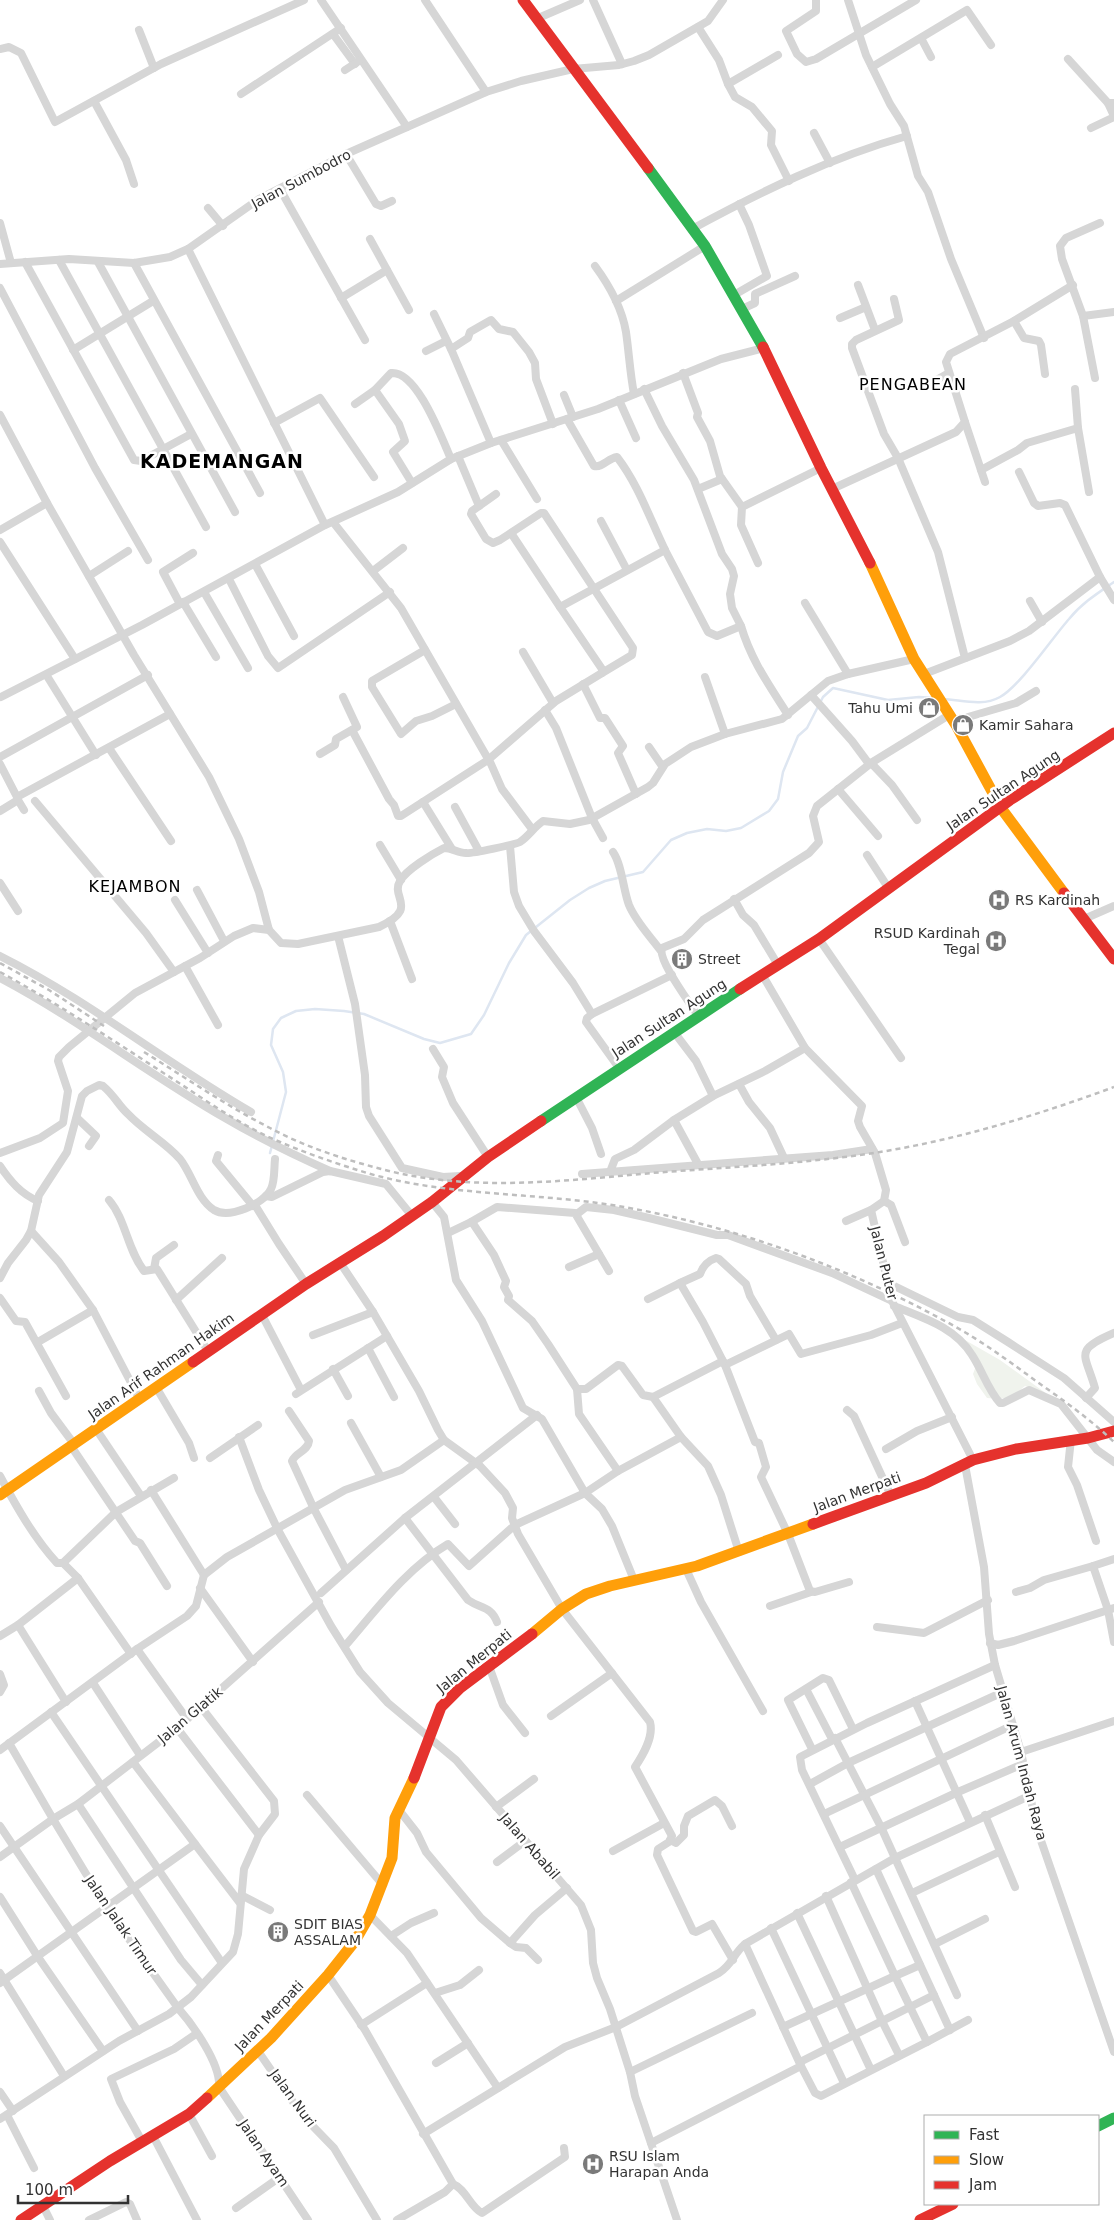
<svg xmlns="http://www.w3.org/2000/svg" width="1114" height="2220" viewBox="0 0 1114 2220" font-family="'DejaVu Sans',sans-serif">
<style>
.green{fill:#f0f3ed}
.lines{fill:none;stroke-linecap:round;stroke-linejoin:round}
.stream{stroke:#dee6f1;stroke-width:2.5}
.street{stroke:#d6d6d6;stroke-width:8}
.fast{stroke:#30b455;stroke-width:11}
.slow{stroke:#ff9f0a;stroke-width:11}
.jam{stroke:#e5322d;stroke-width:11}
.rail{stroke:#bebebe;stroke-width:2.5;stroke-dasharray:5 4;stroke-linecap:butt}
.labels{text-anchor:middle;stroke-width:5;stroke-linejoin:round;paint-order:stroke}
.street-label{font-size:14px;fill:#323232;stroke:#fff}
.poi-label{font-size:14px;fill:#323232;stroke:#fff;text-anchor:start}
.quarter-label{font-size:16px;letter-spacing:1px;fill:#000;stroke:#fff}
.district-label{font-size:19px;font-weight:bold;letter-spacing:1px;fill:#000;stroke:#fff}
</style>
<rect width="100%" height="100%" fill="#fff"/>
<!-- green -->
<path class="green" d="M965,1340L1000,1360L1047,1394L1025,1386C1011,1398 1006,1400 987,1398L977,1384L973,1374L976,1366L966,1350Z"/>
<g class="lines">
<!-- stream -->
<g class="stream">
<path d="M943,699C962,700 982,707 1000,697C1020,686 1053,637 1069,619C1082,603 1098,593 1114,582"/>
<path d="M270,1153L286,1092L283,1072L271,1045L273,1029L281,1018L296,1011L315,1009L344,1011L364,1014L424,1039L440,1043L471,1034L484,1015L509,963L526,935L570,900L589,888L605,881L643,872L671,840L687,833L707,829L726,831L741,828L769,811L778,799L783,772L798,736L807,728L823,697L833,688L888,700L919,697L935,698"/>
</g>
<!-- street -->
<g class="street">
<path d="M321,0L407,127"/>
<path d="M425,0L486,92"/>
<path d="M593,0L622,64"/>
<path d="M816,0V11L786,31L797,54L806,62L816,59L916,0"/>
<path d="M848,0L866,55L890,104L904,126L918,176L928,192L951,259L984,338"/>
<path d="M536,19L580,0"/>
<path d="M698,27L719,60L728,84L735,97L752,107L772,131L771,145L789,181"/>
<path d="M139,30L154,68"/>
<path d="M333,34L355,64"/>
<path d="M921,38L931,57"/>
<path d="M0,49L9,47L21,53L55,122L161,64L304,0"/>
<path d="M1068,59L1108,103"/>
<path d="M872,67L967,10L991,45"/>
<path d="M345,70L359,61"/>
<path d="M728,84L778,55"/>
<path d="M241,94L341,28"/>
<path d="M94,101L126,160L134,184"/>
<path d="M1091,128L1112,118L1114,116L1108,103H1114"/>
<path d="M814,133L830,163"/>
<path d="M346,154L376,204L381,206L392,201"/>
<path d="M280,189L365,340"/>
<path d="M208,208L223,226"/>
<path d="M0,223L11,263"/>
<path d="M692,229C760,192 832,157 907,136"/>
<path d="M370,239L409,310"/>
<path d="M188,249L325,525"/>
<path d="M59,260L206,527"/>
<path d="M25,262L134,460L141,461L191,434"/>
<path d="M98,262L235,512"/>
<path d="M134,263L260,493"/>
<path d="M0,264L69,259L134,263L170,257L188,249L259,199L346,154L486,92L521,81L573,69L619,65L634,61L649,55L708,21L723,0"/>
<path d="M595,266C609,285 622,308 626,332C629,353 630,373 634,394"/>
<path d="M858,285L875,330"/>
<path d="M0,288L95,468L148,560"/>
<path d="M734,295L767,276L749,225L739,204"/>
<path d="M341,298L387,270"/>
<path d="M894,299L899,320L856,340L852,344V348L884,434L898,458L938,552L965,658"/>
<path d="M616,301L705,246"/>
<path d="M742,309L755,303V294L795,276"/>
<path d="M434,314L451,349L491,443"/>
<path d="M1083,316L1114,312"/>
<path d="M840,318L866,307"/>
<path d="M1014,321L1073,285"/>
<path d="M451,349L468,338L470,332L491,320L499,329L513,332L529,352L535,363L536,379L553,424"/>
<path d="M73,350L153,301"/>
<path d="M426,351L446,341"/>
<path d="M683,373L698,413L697,417L710,441L720,476L742,507"/>
<path d="M1095,378L1083,316L1062,259L1060,246L1066,238L1100,223"/>
<path d="M931,383L949,373"/>
<path d="M644,389L662,426L694,480L722,554L732,569L734,576L730,594L732,608L741,626"/>
<path d="M1075,389L1078,428"/>
<path d="M375,390L399,424L405,441L393,452L412,483"/>
<path d="M564,395L573,417"/>
<path d="M619,400L636,438"/>
<path d="M355,404L375,390L391,373C417,370 442,439 451,459"/>
<path d="M0,415L47,503L134,655L209,777L239,839L259,892L269,930L281,943L298,944L379,927C420,908 390,898 400,881C406,870 432,854 444,848C452,848 458,853 466,853C471,854 517,844 520,842C529,836 534,827 543,821L570,824L589,820L648,787L653,783L665,764L691,747L725,734L782,719L828,681L848,674L914,659"/>
<path d="M567,419L594,466C603,468 608,458 617,457C638,484 650,519 665,550"/>
<path d="M965,422L985,482"/>
<path d="M274,423L320,398L374,477"/>
<path d="M501,440L537,499"/>
<path d="M458,456L479,506"/>
<path d="M981,470L1018,450L1027,443L1078,428L1089,492"/>
<path d="M1019,472L1034,503L1038,506L1060,503L1065,505L1100,577L1114,600"/>
<path d="M698,489L722,479"/>
<path d="M832,489L956,432L965,422L946,362L950,354L1014,321L1024,338L1039,341L1041,345L1045,374"/>
<path d="M496,494L472,511L471,514L486,539L493,543L500,540L541,513H544L633,648L632,655L602,673"/>
<path d="M601,521L627,570"/>
<path d="M333,522L401,608L491,764L502,789L532,829"/>
<path d="M0,530L47,503"/>
<path d="M511,533L560,607L665,550L708,632L717,636L741,626C751,660 769,685 788,715"/>
<path d="M0,542L75,659"/>
<path d="M758,563L741,525L742,507L821,468"/>
<path d="M255,564L294,636"/>
<path d="M373,571L403,548"/>
<path d="M89,576L128,551"/>
<path d="M229,579L268,656L278,668L390,592"/>
<path d="M204,592L248,668"/>
<path d="M1030,601L1042,622"/>
<path d="M183,602L216,657"/>
<path d="M805,603L848,674"/>
<path d="M180,604L163,572L193,553"/>
<path d="M425,650L372,681V687L401,734L416,721L432,716L456,704"/>
<path d="M523,652L553,703"/>
<path d="M924,674L1010,641L1029,631L1100,577"/>
<path d="M47,676L96,755"/>
<path d="M705,677L725,734"/>
<path d="M583,684L600,718H605L623,746L618,753L636,794"/>
<path d="M811,695L852,741L869,764"/>
<path d="M1,697L142,625L325,525L398,492L451,459L491,443L598,409L721,359L764,348"/>
<path d="M545,710L556,728L592,818L603,838"/>
<path d="M956,725L968,717L1016,703L1036,691"/>
<path d="M352,730L389,799L394,805L398,816H401L488,760L556,701L602,673V669L560,607"/>
<path d="M649,747L662,766"/>
<path d="M109,748L171,841"/>
<path d="M320,754L335,745L336,739L357,727L343,697"/>
<path d="M0,757L148,675"/>
<path d="M871,763L892,785L917,820"/>
<path d="M0,764L17,797L170,714"/>
<path d="M838,789L878,836"/>
<path d="M18,800L24,810"/>
<path d="M35,801L146,933L174,972"/>
<path d="M423,802L452,849"/>
<path d="M455,807L479,851"/>
<path d="M0,811L18,800L17,797"/>
<path d="M380,845L401,880"/>
<path d="M510,846L514,892L519,906L534,931L573,983L592,1014L587,1018L586,1022L619,1068"/>
<path d="M613,852C622,865 623,889 629,905C636,922 650,936 661,951"/>
<path d="M867,855L889,889"/>
<path d="M0,883L18,911"/>
<path d="M197,890L224,941"/>
<path d="M734,899L743,915L754,925L778,965"/>
<path d="M175,900L208,953"/>
<path d="M1084,919L1114,906"/>
<path d="M390,921L412,979"/>
<path d="M338,936L355,1004L365,1075L366,1107L369,1116L402,1168L443,1177L460,1176"/>
<path d="M819,939L901,1058"/>
<path d="M0,956C88,1000 166,1063 251,1112"/>
<path d="M185,966L218,1025"/>
<path d="M763,976L805,1048L862,1106L858,1121L860,1127L875,1153L886,1190L884,1201L871,1210L892,1301L973,1460"/>
<path d="M0,978C78,1019 148,1074 225,1118C259,1138 294,1155 330,1171"/>
<path d="M592,1014L672,975"/>
<path d="M698,1016C691,1004 657,960 662,948L684,939L703,920L809,853L819,842L813,816L817,806L871,763L949,715"/>
<path d="M674,1032L696,1061L713,1096L765,1071L805,1048"/>
<path d="M433,1049L444,1067L442,1077L453,1103L488,1157"/>
<path d="M739,1084L749,1102L770,1128L784,1158"/>
<path d="M576,1097L592,1128L601,1154"/>
<path d="M77,1118L96,1136L89,1146"/>
<path d="M674,1120L698,1164"/>
<path d="M0,1153L40,1138L63,1123L68,1091L58,1061L59,1057L69,1047L135,993L200,958L234,936L253,928L269,930"/>
<path d="M218,1155L216,1161L253,1206"/>
<path d="M0,1166C10,1181 21,1194 38,1201"/>
<path d="M610,1172L615,1159L634,1150L674,1120L713,1096"/>
<path d="M582,1174L833,1155L872,1149"/>
<path d="M266,1196L272,1197L323,1172L330,1171L386,1184L412,1216"/>
<path d="M109,1200C126,1220 127,1249 144,1271L157,1269L208,1351"/>
<path d="M884,1201L891,1205L905,1242"/>
<path d="M432,1202L444,1217L456,1280L482,1321L523,1408L542,1419L585,1493L602,1509L612,1526L634,1580"/>
<path d="M255,1205L279,1244L306,1284"/>
<path d="M577,1214L586,1207L614,1210L649,1218L717,1235H728L832,1273L892,1301"/>
<path d="M846,1221L871,1210"/>
<path d="M471,1222L497,1207L575,1213L609,1271"/>
<path d="M31,1231L59,1262L93,1310L139,1398"/>
<path d="M448,1233L471,1222L474,1225L494,1255L506,1281L504,1287L509,1296L508,1300L532,1321L548,1344L577,1389L579,1414L618,1471"/>
<path d="M341,1264L373,1312L419,1391L438,1430L444,1440L480,1466L505,1493L513,1508L512,1518L518,1534L562,1609L650,1722C654,1737 643,1755 635,1767L672,1836L669,1842L658,1849L657,1855L693,1931L696,1932L712,1924L733,1960"/>
<path d="M569,1267L599,1254"/>
<path d="M154,1269L156,1258L174,1245"/>
<path d="M0,1278L8,1263L26,1240L31,1231L39,1195L67,1152L82,1096L87,1091L99,1085L103,1086C115,1096 118,1105 128,1114C144,1131 165,1142 180,1159C192,1174 197,1199 214,1210C229,1219 264,1204 271,1189C275,1181 274,1168 275,1159"/>
<path d="M886,1282L958,1317L973,1320L1008,1342L1064,1378L1114,1422"/>
<path d="M0,1298L16,1321L25,1322L66,1396"/>
<path d="M648,1299L680,1283"/>
<path d="M176,1300L222,1258"/>
<path d="M894,1306C923,1318 955,1327 972,1355C982,1370 988,1390 1000,1403H1003L1029,1390L1061,1404L1097,1450L1114,1462"/>
<path d="M262,1315L301,1390"/>
<path d="M313,1335L373,1312"/>
<path d="M776,1340L750,1296L746,1284L719,1259L716,1258C707,1261 703,1266 700,1274L680,1283L703,1322L725,1365L755,1442L759,1443L766,1467L761,1477L788,1534L810,1591L815,1592L849,1582"/>
<path d="M38,1342L93,1310"/>
<path d="M368,1348L394,1397"/>
<path d="M725,1365L789,1334L801,1354L871,1335L902,1323"/>
<path d="M333,1369L348,1396"/>
<path d="M156,1387L189,1443L194,1458"/>
<path d="M577,1389H586L618,1365L622,1366L643,1395L653,1397L681,1437L708,1466L721,1495L739,1552"/>
<path d="M39,1391L51,1413L74,1444"/>
<path d="M296,1394L387,1336"/>
<path d="M653,1397L723,1361"/>
<path d="M1086,1398L1095,1388C1085,1353 1073,1351 1114,1333"/>
<path d="M847,1410L854,1416L891,1496"/>
<path d="M289,1411L309,1441C308,1451 296,1452 292,1461L314,1509L346,1570"/>
<path d="M351,1423L381,1477"/>
<path d="M96,1429L141,1496"/>
<path d="M239,1437L259,1490L278,1530L331,1626L360,1672L388,1703L456,1760L581,1905L591,1930L593,1963L597,1978L610,2009L630,2072L635,2096L677,2220"/>
<path d="M1071,1439L1068,1467L1077,1485L1096,1541"/>
<path d="M71,1446L135,1541L140,1543L167,1586"/>
<path d="M886,1449L917,1431L952,1417"/>
<path d="M210,1458L258,1425"/>
<path d="M965,1465L984,1567L989,1634L995,1665L1021,1752L1037,1829L1114,2052"/>
<path d="M0,1476C16,1506 34,1538 57,1563H63L78,1578L131,1654"/>
<path d="M151,1490L204,1575"/>
<path d="M434,1497L455,1524"/>
<path d="M405,1518L468,1600C481,1609 491,1606 497,1622"/>
<path d="M63,1563L116,1512L174,1478"/>
<path d="M1093,1566L1114,1559"/>
<path d="M686,1569L701,1602L763,1711"/>
<path d="M200,1588L253,1662"/>
<path d="M1016,1592L1030,1588L1044,1580L1093,1566L1108,1610L1114,1642"/>
<path d="M321,1593L405,1518L537,1415"/>
<path d="M770,1606L811,1592"/>
<path d="M18,1625L66,1702"/>
<path d="M877,1627L924,1633L988,1600"/>
<path d="M0,1636L18,1625L78,1578"/>
<path d="M990,1643L998,1645L1014,1641L1114,1608"/>
<path d="M345,1646C376,1610 407,1568 448,1544L469,1566L515,1525L585,1493L618,1471L681,1437"/>
<path d="M137,1649L187,1719"/>
<path d="M489,1666L503,1705L525,1733"/>
<path d="M0,1674L4,1685L0,1692"/>
<path d="M93,1683L140,1755"/>
<path d="M806,1689L832,1739"/>
<path d="M915,1701L970,1822"/>
<path d="M51,1712L222,1963"/>
<path d="M551,1716L612,1673"/>
<path d="M177,1728L259,1835"/>
<path d="M835,1738L881,1827L957,1995"/>
<path d="M9,1743L53,1819L78,1804L177,1728L319,1602"/>
<path d="M812,1749L788,1700L823,1678L829,1680L853,1729"/>
<path d="M0,1750L137,1649L187,1616L196,1606L204,1575L227,1557L345,1490L401,1470L444,1440"/>
<path d="M1021,1752L1114,1721"/>
<path d="M810,1784L848,1763L1003,1692"/>
<path d="M307,1795L383,1885"/>
<path d="M78,1804L181,1960L202,1985"/>
<path d="M496,1807L534,1779"/>
<path d="M399,1810L417,1833L426,1852L481,1918L510,1943L535,1915L567,1888"/>
<path d="M824,1814L1013,1725"/>
<path d="M985,1815L1015,1887"/>
<path d="M0,1826L138,2031"/>
<path d="M670,1840L676,1843L684,1835V1826L688,1816L715,1800L722,1806L732,1826"/>
<path d="M195,1844L240,1903"/>
<path d="M840,1847L958,1792L1023,1764"/>
<path d="M613,1851L664,1823"/>
<path d="M0,1857L53,1819L106,1907L178,2008C193,2025 221,2064 219,2087L308,2220"/>
<path d="M497,1862L525,1841"/>
<path d="M876,1869L950,2030"/>
<path d="M855,1880L802,1770L800,1757L867,1723L995,1665"/>
<path d="M912,1893L999,1852"/>
<path d="M241,1895L270,1910"/>
<path d="M826,1896L882,2021L899,2055"/>
<path d="M0,1897L38,1957L103,2051"/>
<path d="M797,1913L871,2070"/>
<path d="M370,1915L407,1953L498,2088"/>
<path d="M771,1928L844,2083"/>
<path d="M391,1936L411,1923L434,1913"/>
<path d="M510,1943L516,1947L526,1948L538,1960"/>
<path d="M935,1944L985,1919"/>
<path d="M0,1973L64,2076"/>
<path d="M328,1975L365,2030L453,2184L445,2192L397,2220"/>
<path d="M0,1983L195,1844L133,1762"/>
<path d="M435,1993L460,1985L479,1970"/>
<path d="M361,2025L427,1983"/>
<path d="M783,2027L895,1976L851,1882"/>
<path d="M927,2042L968,2020"/>
<path d="M258,2051L302,2115L334,2148L377,2220"/>
<path d="M800,2062L934,1995"/>
<path d="M436,2063L468,2043"/>
<path d="M801,2066L815,2093L821,2096L927,2042L895,1976L920,1965"/>
<path d="M630,2072L752,2013"/>
<path d="M0,2092L13,2111"/>
<path d="M189,2114L212,2156"/>
<path d="M7,2115L34,2168"/>
<path d="M0,2119L119,2041L169,2014L191,1997L233,1952L238,1934L244,1869L259,1835L275,1814L274,1801L201,1707"/>
<path d="M423,2134L565,2047L616,2027L719,1973C733,1964 733,1954 745,1944"/>
<path d="M153,2136L197,2220"/>
<path d="M143,2143L120,2102L111,2079L174,2049L196,2034"/>
<path d="M651,2143L801,2066L745,1944L895,1858L1029,1796"/>
<path d="M453,2184C466,2189 470,2207 482,2213L565,2157L564,2148"/>
<path d="M43,2206L50,2220"/>
<path d="M236,2208L280,2177"/>
<path d="M89,2220L126,2202L130,2204L137,2220"/>
</g>
<!-- fast -->
<g class="fast">
<path d="M648,168L705,246L763,347"/>
<path d="M541,1121L740,989"/>
<path d="M1098,2126L1114,2118"/>
</g>
<!-- slow -->
<g class="slow">
<path d="M870,563L914,659L956,725L1001,808L1064,893"/>
<path d="M0,1495L193,1362"/>
<path d="M532,1634L562,1609L586,1594L610,1586L697,1566L813,1524"/>
<path d="M207,2098L271,2038L328,1975L355,1941L370,1915L392,1858L395,1818L414,1778"/>
</g>
<!-- jam -->
<g class="jam">
<path d="M523,0L648,168"/>
<path d="M763,347L821,468L870,563"/>
<path d="M1064,893L1114,959"/>
<path d="M740,989L819,939L1010,800L1114,733"/>
<path d="M193,1362L306,1284L383,1236L432,1202L488,1157L541,1121"/>
<path d="M813,1524L926,1483L973,1460L1016,1449L1088,1438L1114,1431"/>
<path d="M414,1778L441,1707L460,1688L532,1634"/>
<path d="M21,2220L110,2161L189,2114L207,2098"/>
<path d="M920,2220L953,2204"/>
</g>
<!-- rail -->
<g class="rail">
<path d="M0,963L49,990L104,1026"/>
<path d="M0,972C62,1006 120,1045 179,1083C211,1104 244,1127 280,1142C308,1154 338,1164 367,1173C450,1197 539,1192 624,1207C736,1227 844,1266 943,1320C976,1337 1006,1359 1036,1381C1063,1400 1090,1419 1114,1442"/>
<path d="M144,1052C186,1078 227,1106 270,1128C305,1147 346,1160 385,1170C472,1192 563,1181 652,1173C728,1167 805,1164 880,1152C960,1139 1038,1115 1114,1087"/>
</g>
</g>
<!-- icons -->
<defs>
<g id="shop-disc" transform="scale(1.125)"><circle r="9.5" fill="#7a7a7a" stroke="#fff"/><path d="M-5-2.5h2.3a2.7 3.5 0 0 1 5.4 0H5L5.5 6h-11ZM-1.5-2.5h3a1.5 2.3 0 0 0-3 0Z" fill="#fff"/></g>
<g id="hospital-disc" transform="scale(1.125)"><circle r="9.5" fill="#7a7a7a" stroke="#fff"/><path d="M-5-5h3v3.5h4V-5h3V5h-3V1.5h-4V5h-3Z" fill="#fff"/></g>
<g id="building-disc" transform="scale(1.125)"><circle r="9.5" fill="#7a7a7a" stroke="#fff"/><path d="M-4-6H4V6H1V3H-1V6H-4ZM-2.5-4.3h1.7v1.8h-1.7ZM.8-4.3h1.7v1.8H.8ZM-2.5-1h1.7V.8h-1.7ZM.8-1h1.7V.8H.8Z" fill="#fff"/></g>
</defs>
<g fill-rule="evenodd">
<use href="#shop-disc" x="929" y="708"/>
<use href="#shop-disc" x="963" y="725"/>
<use href="#hospital-disc" x="999" y="900"/>
<use href="#hospital-disc" x="996" y="941"/>
<use href="#building-disc" x="682" y="959"/>
<use href="#building-disc" x="278" y="1932"/>
<use href="#hospital-disc" x="593" y="2164"/>
</g>
<g class="labels">
<!-- street labels -->
<g class="street-label">
<text transform="translate(301 179) rotate(-28)" y="5">Jalan Sumbodro</text>
<text transform="translate(1003 790) rotate(-34)" y="5">Jalan Sultan Agung</text>
<text transform="translate(669 1018) rotate(-33)" y="5">Jalan Sultan Agung</text>
<text transform="translate(884 1263) rotate(76)" y="5">Jalan Puter</text>
<text transform="translate(161 1366) rotate(-35)" y="5">Jalan Arif Rahman Hakim</text>
<text transform="translate(857 1492) rotate(-20)" y="5">Jalan Merpati</text>
<text transform="translate(474 1661) rotate(-39)" y="5">Jalan Merpati</text>
<text transform="translate(190 1715) rotate(-40)" y="5">Jalan Glatik</text>
<text transform="translate(1022 1763) rotate(75)" y="5">Jalan Arum Indah Raya</text>
<text transform="translate(530 1846) rotate(49)" y="5">Jalan Ababil</text>
<text transform="translate(121 1925) rotate(56)" y="5">Jalan Jalak Timur</text>
<text transform="translate(269 2016) rotate(-46)" y="5">Jalan Merpati</text>
<text transform="translate(293 2098) rotate(54)" y="5">Jalan Nuri</text>
<text transform="translate(264 2153) rotate(56)" y="5">Jalan Ayam</text>
</g>
<!-- poi labels -->
<g class="poi-label">
<text x="913" y="713" text-anchor="end">Tahu Umi</text>
<text x="979" y="730">Kamir Sahara</text>
<text x="1015" y="905">RS Kardinah</text>
<text x="980" y="938" text-anchor="end">RSUD Kardinah<tspan x="980" dy="16">Tegal</tspan></text>
<text x="698" y="964">Street</text>
<text x="294" y="1929">SDIT BIAS<tspan x="294" dy="16">ASSALAM</tspan></text>
<text x="609" y="2161">RSU Islam<tspan x="609" dy="16">Harapan Anda</tspan></text>
</g>
<!-- quarter labels -->
<g class="quarter-label">
<text x="913" y="390">PENGABEAN</text>
<text x="135" y="892">KEJAMBON</text>
</g>
<!-- district labels -->
<g class="district-label">
<text x="222" y="468">KADEMANGAN</text>
</g>
</g>
<!-- legend -->
<rect x="924" y="2115" width="175" height="90" fill="#ffffff" stroke="#adadad"/>
<rect x="934" y="2131" width="25" height="8" fill="#30b455" stroke="#adadad"/>
<text x="969" y="2140" font-size="15" fill="#323232">Fast</text>
<rect x="934" y="2156" width="25" height="8" fill="#ff9f0a" stroke="#adadad"/>
<text x="969" y="2165" font-size="15" fill="#323232">Slow</text>
<rect x="934" y="2181" width="25" height="8" fill="#e5322d" stroke="#adadad"/>
<text x="969" y="2190" font-size="15" fill="#323232">Jam</text>
<!-- scale -->
<path d="M18 2195v8h110v-8" fill="none" stroke="#323232" stroke-width="2.5"/>
<text x="25" y="2195" font-size="15" fill="#323232" stroke="#ffffff" stroke-width="4" paint-order="stroke">100 m</text>
</svg>
